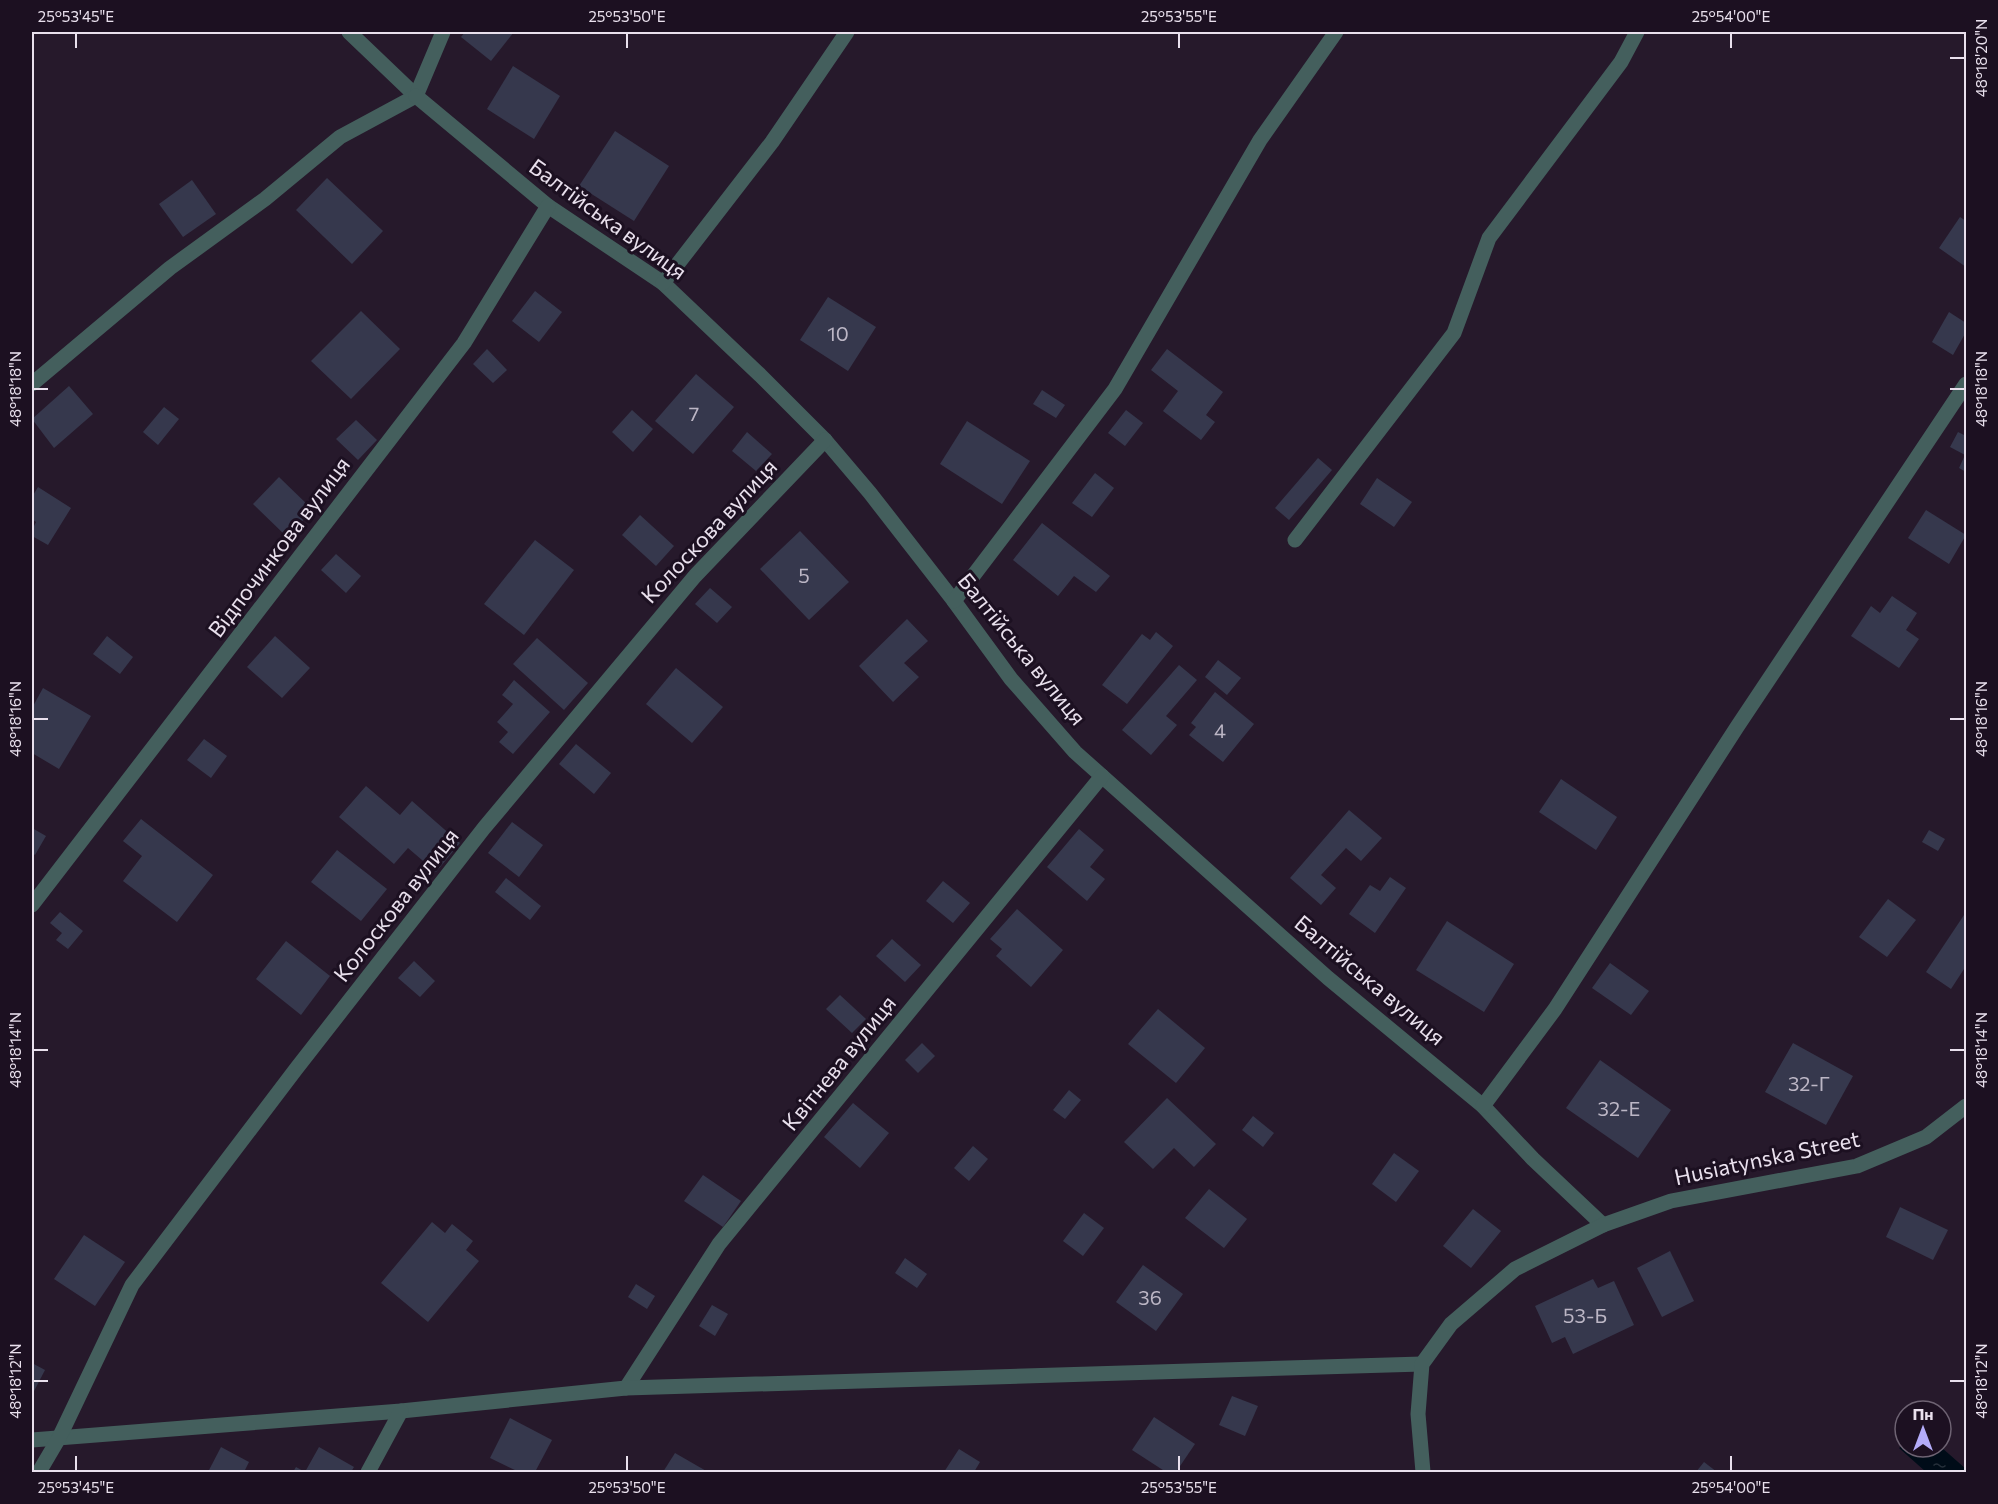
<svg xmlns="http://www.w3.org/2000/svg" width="1998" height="1504" viewBox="0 0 1998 1504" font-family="Commissioner,sans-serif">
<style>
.water{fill:url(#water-ripples)}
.building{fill:#36384d}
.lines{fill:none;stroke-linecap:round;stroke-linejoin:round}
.service{stroke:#445f5d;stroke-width:15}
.minor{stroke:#445f5d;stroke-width:15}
.ticks{fill:none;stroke:#e9e0ed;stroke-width:2}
.labels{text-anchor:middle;stroke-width:6;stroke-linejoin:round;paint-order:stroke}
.number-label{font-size:20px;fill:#bcb6c5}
.street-label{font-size:22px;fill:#e9e0ed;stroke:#1c1021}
.neatline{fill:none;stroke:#e9e0ed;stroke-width:2}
.ticks-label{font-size:15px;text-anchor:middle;fill:#e9e0ed}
</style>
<defs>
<pattern id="water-ripples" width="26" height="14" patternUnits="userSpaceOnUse" patternTransform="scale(1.5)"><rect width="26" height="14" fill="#000c18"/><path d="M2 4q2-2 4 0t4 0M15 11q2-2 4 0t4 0" fill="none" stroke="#252f3a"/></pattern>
</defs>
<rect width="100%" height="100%" fill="#26192b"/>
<!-- water -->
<path class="water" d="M1905,1443V1447H1941L1966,1469V1472H1926L1899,1448Z"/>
<!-- building -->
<g class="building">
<path d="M465,32H514L491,61L461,37Z"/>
<path d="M513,66L560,96L534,139L487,109Z"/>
<path d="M615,131L669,166L634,221L579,186Z"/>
<path d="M327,178L383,231L352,264L296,210Z"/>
<path d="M192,180L216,214L183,237L159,204Z"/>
<path d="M1960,217L1966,221V267L1939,248Z"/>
<path d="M535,291L562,312L539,342L512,321Z"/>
<path d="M828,297L876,327L848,371L800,340Z"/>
<path d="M361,311L400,349L351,399L311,361Z"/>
<path d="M1949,312L1966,323V332L1953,355L1932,342Z"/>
<path d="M487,349L507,370L493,383L473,364Z"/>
<path d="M1167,349L1223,392L1206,415L1215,422L1201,440L1163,411L1178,391L1151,370Z"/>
<path d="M696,374L734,407L693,454L655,421Z"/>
<path d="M69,386L93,414L54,448L32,419Z"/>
<path d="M1042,390L1065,405L1056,418L1033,404Z"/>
<path d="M164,407L179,419L158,445L143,432Z"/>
<path d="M632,410L653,429L633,452L612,432Z"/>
<path d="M1126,410L1143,423L1125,446L1108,433Z"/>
<path d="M356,420L377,440L358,460L336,439Z"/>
<path d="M967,421L1030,461L1002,504L940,464Z"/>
<path d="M747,432L772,454L756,471L732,451Z"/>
<path d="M1958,432L1966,436V472L1959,468L1965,455L1950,447Z"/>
<path d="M1318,458L1332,470L1289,520L1275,508Z"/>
<path d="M1095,473L1114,488L1092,517L1072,503Z"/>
<path d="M279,477L313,510L287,537L253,504Z"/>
<path d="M1377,478L1412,502L1394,527L1360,504Z"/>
<path d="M38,487L71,508L48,545L32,536V530L36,522L32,519V497Z"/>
<path d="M1926,510L1966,535L1949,564L1908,538Z"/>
<path d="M640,515L674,546L656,566L622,535Z"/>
<path d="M1042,523L1110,576L1096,592L1074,576L1058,596L1013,560Z"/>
<path d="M800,531L849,582L809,620L760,569Z"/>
<path d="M535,540L574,570L524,635L484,604Z"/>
<path d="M336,554L361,576L346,593L321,570Z"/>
<path d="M710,588L732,607L717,623L695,604Z"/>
<path d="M1892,596L1917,613L1906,630L1919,639L1899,668L1851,636L1871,606L1880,613Z"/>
<path d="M907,619L928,641L904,663L919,677L893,702L859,666Z"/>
<path d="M1156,632L1173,646L1127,704L1102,685L1142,634L1150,640Z"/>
<path d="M107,636L133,657L120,674L93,654Z"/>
<path d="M275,636L310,668L282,698L247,667Z"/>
<path d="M537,638L588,683L564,710L513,664Z"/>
<path d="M1218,660L1241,678L1227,695L1205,677Z"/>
<path d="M1179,665L1197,680L1166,716L1177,725L1151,755L1122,730Z"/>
<path d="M676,668L723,707L692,743L646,704Z"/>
<path d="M514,680L550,712L513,754L499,742L508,732L497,722L513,704L502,695Z"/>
<path d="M43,688L91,716L59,769L32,753V708Z"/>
<path d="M1215,692L1254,724L1223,762L1189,735L1196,727L1191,723Z"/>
<path d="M204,739L227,756L211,778L187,760Z"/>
<path d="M576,744L611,773L594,794L559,764Z"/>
<path d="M1561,779L1617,817L1596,850L1539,812Z"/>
<path d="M366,786L400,815L412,801L460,843L436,872L408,848L394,864L339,817Z"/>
<path d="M1349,810L1382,838L1361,861L1346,848L1321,875L1336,888L1321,905L1290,878Z"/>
<path d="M141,819L213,875L177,922L123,881L142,856L123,841Z"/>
<path d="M512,822L543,845L519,877L488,853Z"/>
<path d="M32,828L46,836L35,855L32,853Z"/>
<path d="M1079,829L1104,850L1090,867L1105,879L1087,901L1047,867Z"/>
<path d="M1929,830L1945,839L1938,851L1922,842Z"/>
<path d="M337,850L387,889L361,921L311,882Z"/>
<path d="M1390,877L1406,888L1375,933L1349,914L1370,885L1380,891Z"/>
<path d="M506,878L541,906L530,920L495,892Z"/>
<path d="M943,881L970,903L953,923L926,901Z"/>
<path d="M1888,899L1916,920L1887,957L1859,937Z"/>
<path d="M1017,909L1063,950L1031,987L996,956L1002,949L990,939Z"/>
<path d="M60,912L83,931L68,949L56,940L62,933L50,923Z"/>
<path d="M1966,912V966L1951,989L1926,972Z"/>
<path d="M1447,921L1514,964L1484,1012L1416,970Z"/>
<path d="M892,939L921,965L905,982L876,956Z"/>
<path d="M286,941L330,976L301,1015L256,979Z"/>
<path d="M414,961L435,981L420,997L398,978Z"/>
<path d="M1610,963L1649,991L1631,1015L1592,988Z"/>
<path d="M840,995L866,1019L852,1033L826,1009Z"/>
<path d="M1158,1009L1205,1048L1176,1083L1128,1044Z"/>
<path d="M922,1043L935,1056L918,1073L905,1060Z"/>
<path d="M1793,1043L1853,1076L1826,1125L1765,1092Z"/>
<path d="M1600,1060L1671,1110L1638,1158L1566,1108Z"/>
<path d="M1069,1090L1081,1100L1065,1119L1053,1110Z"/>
<path d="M1167,1098L1216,1144L1194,1167L1174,1148L1153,1169L1124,1142Z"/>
<path d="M853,1103L889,1133L860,1168L824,1137Z"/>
<path d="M1253,1116L1274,1133L1263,1147L1242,1130Z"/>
<path d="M973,1146L988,1159L969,1181L954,1168Z"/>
<path d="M1394,1153L1419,1171L1396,1202L1372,1184Z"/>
<path d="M703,1175L741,1201L723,1227L684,1201Z"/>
<path d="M1209,1189L1247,1219L1224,1248L1185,1218Z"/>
<path d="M1900,1207L1948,1230L1933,1260L1886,1237Z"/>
<path d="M1473,1209L1501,1231L1471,1268L1443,1246Z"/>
<path d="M1084,1213L1104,1228L1083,1256L1063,1241Z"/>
<path d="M432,1222L445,1233L452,1224L473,1241L466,1250L479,1261L428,1322L381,1283Z"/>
<path d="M84,1235L125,1262L95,1306L54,1279Z"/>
<path d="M1670,1251L1694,1301L1662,1317L1637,1268Z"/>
<path d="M905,1258L927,1274L917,1288L895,1273Z"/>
<path d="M1143,1265L1183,1294L1156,1331L1116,1302Z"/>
<path d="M1593,1279L1598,1288L1614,1281L1634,1325L1573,1354L1565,1337L1552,1343L1535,1306Z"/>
<path d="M636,1284L655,1296L647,1309L628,1297Z"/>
<path d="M712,1305L728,1314L715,1336L699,1326Z"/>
<path d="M32,1363L45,1370L32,1395Z"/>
<path d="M1232,1396L1258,1406L1245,1436L1219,1425Z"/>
<path d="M1154,1417L1195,1444L1176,1472H1166L1132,1450Z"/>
<path d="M510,1418L552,1440L535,1472H519L490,1458Z"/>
<path d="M221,1447L249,1462L244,1472H208Z"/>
<path d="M319,1447L354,1467L351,1472H293L296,1467L305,1472Z"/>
<path d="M959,1449L980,1462L974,1472H944Z"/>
<path d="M675,1453L708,1472H663Z"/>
<path d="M1704,1462L1717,1472H1696Z"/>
</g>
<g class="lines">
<!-- service -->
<g class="service">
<path d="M349,32L416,96"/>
<path d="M32,384L170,268L265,199L340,137L416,96L443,32"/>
<path d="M1295,540L1454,333L1489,238L1621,62L1637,32"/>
</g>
<!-- minor -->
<g class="minor">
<path d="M416,96L548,206L663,283L760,375L825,440L870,493L954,601L1011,679L1075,752L1328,978L1483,1106L1533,1159L1603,1225"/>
<path d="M663,283L772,142L847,32"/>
<path d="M954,601L1115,389L1260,140L1336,32"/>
<path d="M32,905L464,343L548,206"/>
<path d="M1483,1106L1555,1009L1737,727L1966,384"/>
<path d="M626,1388L719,1244L1102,776"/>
<path d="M32,1440L401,1411L626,1388L1422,1364"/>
<path d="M39,1472L59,1438L132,1285L296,1069L484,828L695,576L825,440"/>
<path d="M368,1472L401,1411"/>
<path d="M1423,1472L1418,1414L1422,1364L1451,1324L1515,1269L1603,1225L1671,1201L1857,1166L1926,1137L1966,1106"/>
</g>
</g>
<!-- ticks -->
<path class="ticks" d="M76,33V48M627,33V48M1179,33V48M1731,33V48M1950,58H1965M33,389H48M1950,389H1965M33,719H48M1950,719H1965M33,1050H48M1950,1050H1965M33,1381H48M1950,1381H1965M76,1456V1471M627,1456V1471M1179,1456V1471M1731,1456V1471"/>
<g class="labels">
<!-- number labels -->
<g class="number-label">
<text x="838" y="341">10</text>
<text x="694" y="421">7</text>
<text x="804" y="583">5</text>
<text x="1220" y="738">4</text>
<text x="1809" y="1091">32-Г</text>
<text x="1619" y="1116">32-Е</text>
<text x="1150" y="1305">36</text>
<text x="1585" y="1323">53-Б</text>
</g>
<!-- street labels -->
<g class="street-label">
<text transform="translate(608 219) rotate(36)" y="8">Балтійська вулиця</text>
<text transform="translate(709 531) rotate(-47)" y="8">Колоскова вулиця</text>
<text transform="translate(279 547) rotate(-53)" y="8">Відпочинкова вулиця</text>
<text transform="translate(1022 649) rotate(51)" y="8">Балтійська вулиця</text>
<text transform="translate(396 905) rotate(-52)" y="8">Колоскова вулиця</text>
<text transform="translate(1370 980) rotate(40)" y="8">Балтійська вулиця</text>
<text transform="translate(839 1063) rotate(-51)" y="8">Квітнева вулиця</text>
<text transform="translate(1767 1158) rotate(-12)" y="8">Husiatynska Street</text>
</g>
</g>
<!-- border -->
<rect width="1998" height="1504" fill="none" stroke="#1c1021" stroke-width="66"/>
<!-- north arrow -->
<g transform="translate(1923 1429)"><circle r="28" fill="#1c1021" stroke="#6e6373" stroke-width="1.5"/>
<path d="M0-4.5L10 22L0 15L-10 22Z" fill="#b4acf9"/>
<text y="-9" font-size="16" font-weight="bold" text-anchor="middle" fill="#e9e0ed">Пн</text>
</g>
<rect x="33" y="33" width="1932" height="1438" class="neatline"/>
<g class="ticks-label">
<text x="76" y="22">25°53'45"E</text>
<text x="627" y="22">25°53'50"E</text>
<text x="1179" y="22">25°53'55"E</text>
<text x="1731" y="22">25°54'00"E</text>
<text transform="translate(1982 58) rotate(-90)" y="5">48°18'20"N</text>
<text transform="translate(16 389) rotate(-90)" y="5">48°18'18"N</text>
<text transform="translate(1982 389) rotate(-90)" y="5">48°18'18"N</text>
<text transform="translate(16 719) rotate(-90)" y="5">48°18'16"N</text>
<text transform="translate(1982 719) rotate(-90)" y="5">48°18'16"N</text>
<text transform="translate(16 1050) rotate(-90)" y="5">48°18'14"N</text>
<text transform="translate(1982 1050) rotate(-90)" y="5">48°18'14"N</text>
<text transform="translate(16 1381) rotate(-90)" y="5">48°18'12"N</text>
<text transform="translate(1982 1381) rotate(-90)" y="5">48°18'12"N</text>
<text x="76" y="1493">25°53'45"E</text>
<text x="627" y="1493">25°53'50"E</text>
<text x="1179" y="1493">25°53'55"E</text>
<text x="1731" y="1493">25°54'00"E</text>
</g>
</svg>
